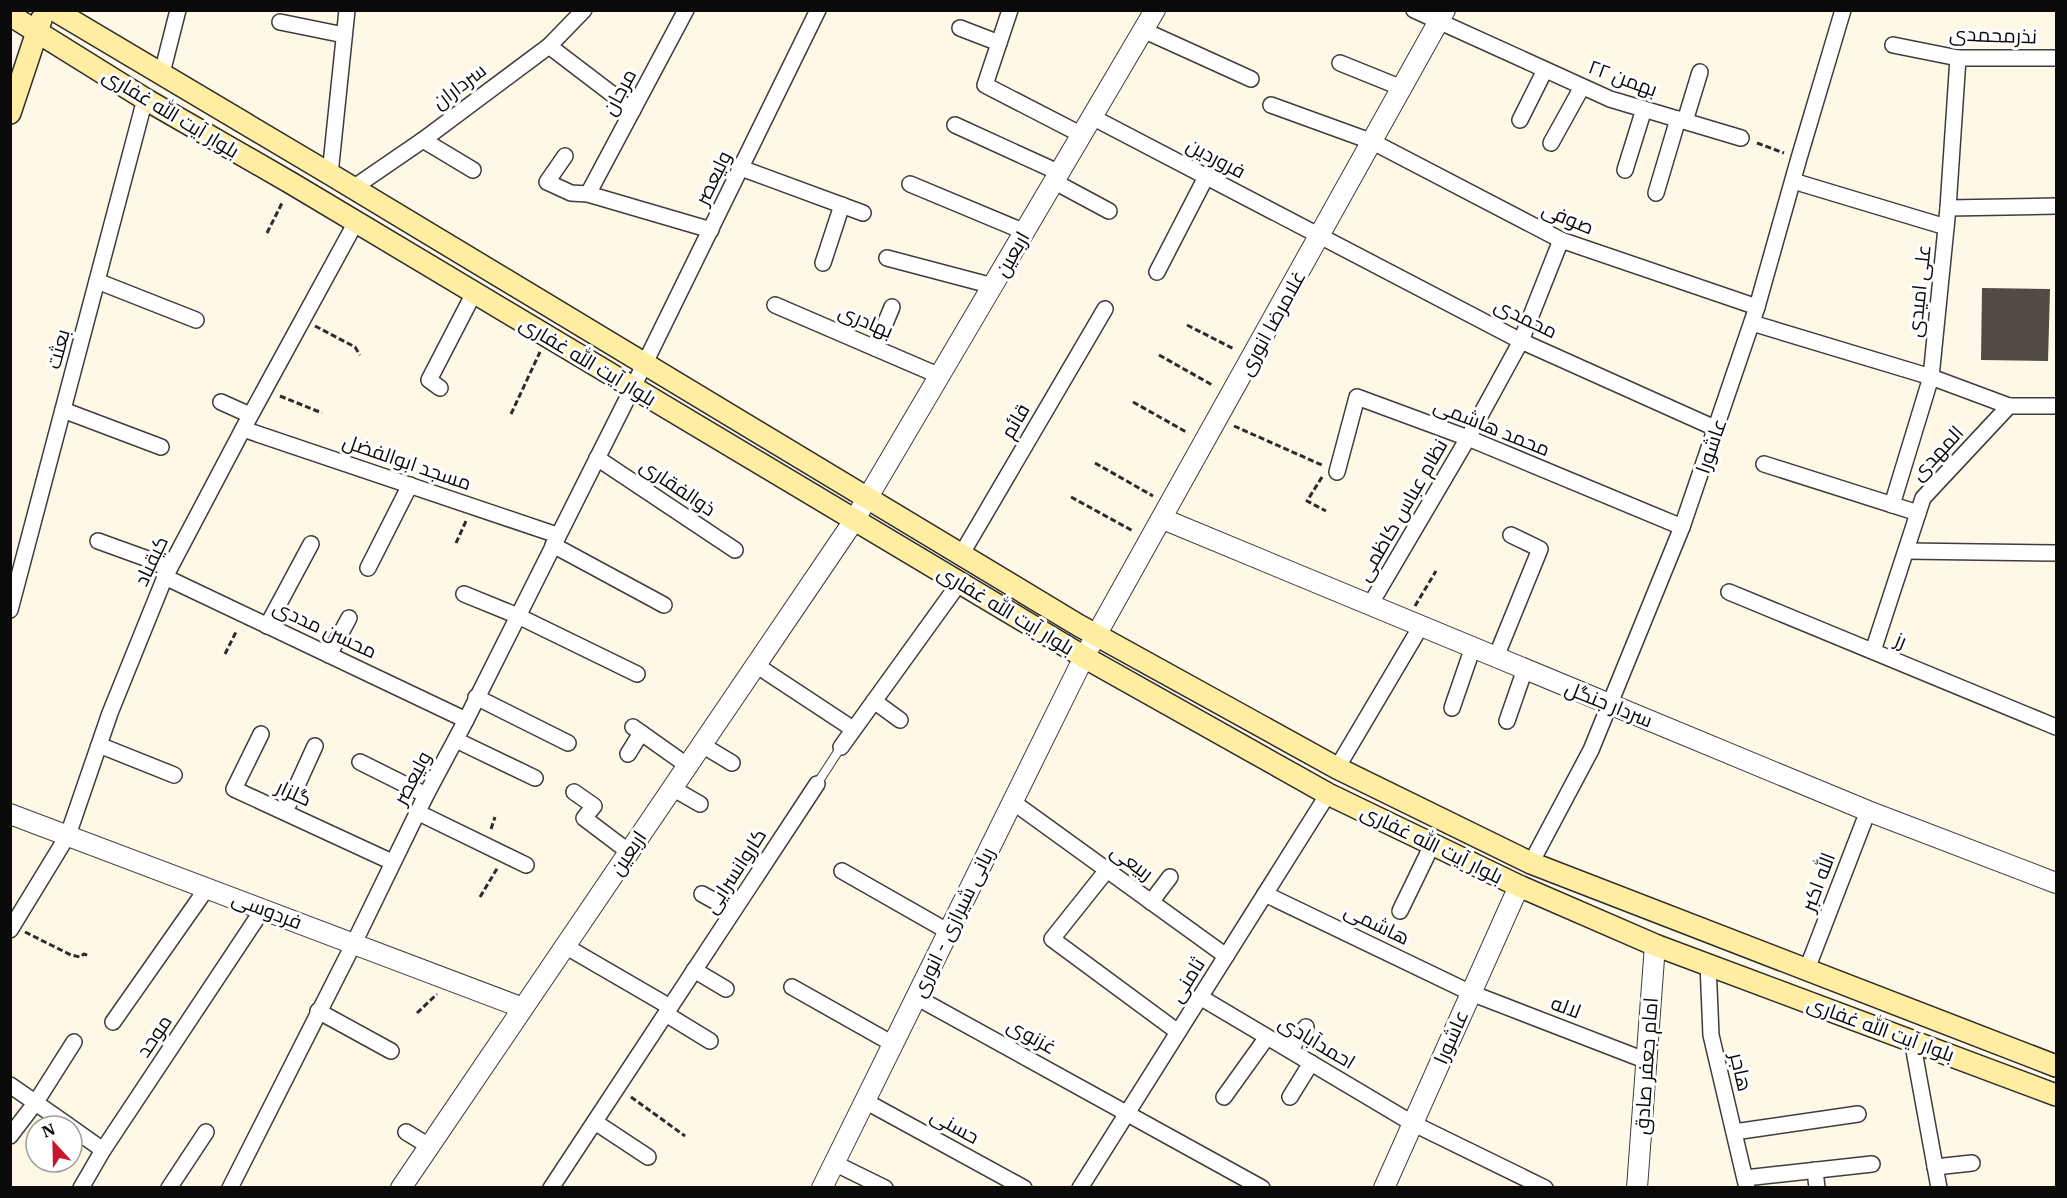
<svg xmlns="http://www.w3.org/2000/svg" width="2067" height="1198" viewBox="0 0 2067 1198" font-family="'IBM Plex Serif',Cairo,serif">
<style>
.building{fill:#534945}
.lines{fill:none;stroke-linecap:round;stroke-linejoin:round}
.service-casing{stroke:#3d3d3d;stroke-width:10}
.minor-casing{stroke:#3d3d3d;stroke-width:18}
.tertiary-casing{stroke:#3d3d3d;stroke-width:22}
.secondary-casing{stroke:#2c2c2c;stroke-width:24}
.path{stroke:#2c2c2c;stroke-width:3;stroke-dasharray:6 3;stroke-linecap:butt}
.service{stroke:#fff;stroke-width:8}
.minor{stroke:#fff;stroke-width:15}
.tertiary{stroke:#fff;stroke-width:20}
.secondary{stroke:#ffeda1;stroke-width:21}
.labels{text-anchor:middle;stroke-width:6;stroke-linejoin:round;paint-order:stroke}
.street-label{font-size:20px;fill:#0a0a0a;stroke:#fff}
</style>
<rect width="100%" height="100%" fill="#fff8e6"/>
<!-- building -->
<path class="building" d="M1982,288L2050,289L2048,361L1981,360Z"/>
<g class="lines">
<!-- service casing -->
<g class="service-casing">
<path id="service" d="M817,784L841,747"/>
</g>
<!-- minor casing -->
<g class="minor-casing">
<g id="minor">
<path d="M1010,10L985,85L1082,135"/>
<path d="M1414,10L1610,99L1741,138"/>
<path d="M280,22L344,35"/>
<path d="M960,28L999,43"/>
<path d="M1143,30L1251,79"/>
<path d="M1893,45L1958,58H2056"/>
<path d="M549,46L633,110"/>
<path d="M1340,63L1402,88"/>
<path d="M162,73L178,10"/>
<path d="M1271,105L1373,142L1561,240L1757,307"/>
<path d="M1092,117L1521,341L1717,429"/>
<path d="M1520,120L1545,70"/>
<path d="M1685,121L1700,72"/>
<path d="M955,125L1060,173"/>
<path d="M423,140L473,170"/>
<path d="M1551,143L1582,87"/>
<path d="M565,156L547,182L571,193L588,194L711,230"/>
<path d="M741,168L863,213"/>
<path d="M1625,170L1644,109"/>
<path d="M330,174L347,10"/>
<path d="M1793,181L1946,227"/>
<path d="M1055,182L1109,211"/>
<path d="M910,184L1025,232"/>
<path d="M353,188L423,140L549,46L584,10"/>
<path d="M1656,193L1678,119"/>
<path d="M588,194L686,10"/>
<path d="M1948,208L2056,206"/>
<path d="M887,258L993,286"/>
<path d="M823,263L842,205"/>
<path d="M1157,272L1206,177"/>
<path d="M97,281L196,320"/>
<path d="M775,305L940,376"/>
<path d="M1752,323L1931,377L2009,406"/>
<path d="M875,348L892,307"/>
<path d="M440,388L429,380L474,293"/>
<path d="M221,402L250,415"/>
<path d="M63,410L161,447"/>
<path d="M243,429L557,535"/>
<path d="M597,458L735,550"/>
<path d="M1764,464L1918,513"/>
<path d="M1337,472L1357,397L1468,438L1682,527"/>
<path d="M1892,505L1931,377L1948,208L1958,58"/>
<path d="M98,541L170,567"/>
<path d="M553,545L664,605"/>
<path d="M1906,551L2056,553"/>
<path d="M961,555L1105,309"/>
<path d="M368,568L410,485"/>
<path d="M165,577L466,720"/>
<path d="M1729,592L2056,727"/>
<path d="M464,594L518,616L637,674"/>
<path d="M1370,605L1468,438L1521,341L1561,240"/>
<path d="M10,610L145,99"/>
<path d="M267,626L311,544"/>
<path d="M1873,651L1923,498L2009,406H2056"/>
<path d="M329,655L349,618"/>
<path d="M1496,657L1540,549L1511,535"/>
<path d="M756,665L853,729"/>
<path d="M476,697L568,743"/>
<path d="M874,701L900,720"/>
<path d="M1452,708L1473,647"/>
<path d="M1507,721L1525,669"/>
<path d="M633,727L688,766"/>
<path d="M261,734L234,789L392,862"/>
<path d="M456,740L535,778"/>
<path d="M99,745L174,775"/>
<path d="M702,745L732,763"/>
<path d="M841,747L960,582"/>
<path d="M628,754L641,733"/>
<path d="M360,762L426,795"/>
<path d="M1337,768L1421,626"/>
<path d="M672,788L700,804"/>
<path d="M574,792L594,806L584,818L629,852"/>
<path d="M1013,802L1226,956"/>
<path d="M285,812L315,746"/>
<path d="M417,812L526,865"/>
<path d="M1531,863L1591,750L1682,527L1757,307L1799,158L1843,10"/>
<path d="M1107,870L1052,939L1178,1032"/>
<path d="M842,871L949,932"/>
<path d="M702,894L733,911"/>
<path d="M1265,894L1471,993L1647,1061"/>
<path d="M1151,902L1170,877"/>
<path d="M1400,911L1432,845"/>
<path d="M10,930L68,835L110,713L165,577L243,429L356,222"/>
<path d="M565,946L670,1007"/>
<path d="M1708,964L1711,1035L1747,1188"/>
<path d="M1807,969L1868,811"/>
<path d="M694,970L726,989"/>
<path d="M792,987L893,1044"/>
<path d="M916,997L1262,1188"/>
<path d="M1200,997L1412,1123L1545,1188"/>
<path d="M318,1011L391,1051"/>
<path d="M666,1014L710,1041"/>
<path d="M113,1022L207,888"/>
<path d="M1912,1040L1939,1188"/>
<path d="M1290,1050L1306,1027"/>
<path d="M10,1085L69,1126"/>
<path d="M1224,1097L1267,1037"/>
<path d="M1290,1097L1311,1063"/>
<path d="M865,1101L1024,1188"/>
<path d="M595,1122L648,1157"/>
<path d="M72,1128L103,1150"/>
<path d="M406,1132L429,1146"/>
<path d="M1734,1132L1858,1114"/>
<path d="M10,1136L36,1102L74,1042"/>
<path d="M834,1163L885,1188"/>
<path d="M1935,1167L1972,1163"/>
<path d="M1815,1170L1817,1188"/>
<path d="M1745,1178L1872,1164"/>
<path d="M81,1188L103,1150L263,909"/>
<path d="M169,1188L206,1132"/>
<path d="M230,1188L354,943L426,795L466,720L645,363L818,10"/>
<path d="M551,1188L817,784"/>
<path d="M1080,1188L1328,794"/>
</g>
</g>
<!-- tertiary casing -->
<g class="tertiary-casing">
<g id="tertiary">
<path d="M1163,519L1868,811L2056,883"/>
<path d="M10,814L523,1008"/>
<path d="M401,1188L855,519L1155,10"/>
<path d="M822,1188L1084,657L1445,10"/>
<path d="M1384,1188L1519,886"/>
<path d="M1637,1188L1655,945"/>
</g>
</g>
<!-- secondary casing -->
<g class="secondary-casing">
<g id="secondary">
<path d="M54,10L330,174L1078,625L1337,768L1531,863L2056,1066"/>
<path d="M10,15L145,99L291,183L1084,657L1328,794L1519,886L1655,945L2056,1095"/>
<path d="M10,113L41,20"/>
</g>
</g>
<!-- path -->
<g class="path">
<path d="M1757,143L1784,153"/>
<path d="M267,233L283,201"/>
<path d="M1187,325L1234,349"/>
<path d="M315,326L355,347L360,355"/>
<path d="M1159,355L1214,386"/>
<path d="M280,396L322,413"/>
<path d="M1133,402L1188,433"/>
<path d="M511,414L540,352"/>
<path d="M1234,426L1324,466"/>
<path d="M1095,463L1153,496"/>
<path d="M1322,477L1307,501L1326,511"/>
<path d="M1071,497L1133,531"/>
<path d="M456,543L466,521"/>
<path d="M1415,606L1436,571"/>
<path d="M225,654L237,630"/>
<path d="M491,829L495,817"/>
<path d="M480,897L498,867"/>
<path d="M25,932L71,955L80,957L84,954L90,956"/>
<path d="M417,1013L437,994"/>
<path d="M631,1097L685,1136"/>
</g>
<!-- service -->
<use href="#service" class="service"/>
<!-- minor -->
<use href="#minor" class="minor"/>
<!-- tertiary -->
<use href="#tertiary" class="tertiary"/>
<!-- secondary -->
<use href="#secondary" class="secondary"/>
</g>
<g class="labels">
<!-- street labels -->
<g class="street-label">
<text transform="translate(1993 35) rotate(2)" y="7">نذرمحمدی</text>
<text transform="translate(1623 78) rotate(20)" y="7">۲۲ بهمن</text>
<text transform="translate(459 86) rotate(-37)" y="7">سرداران</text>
<text transform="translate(619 92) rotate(-62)" y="7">مرجان</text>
<text transform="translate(171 113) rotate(31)" y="7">بلوار آیت الله غفاری</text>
<text transform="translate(1216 158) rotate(28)" y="7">فروردین</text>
<text transform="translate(713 178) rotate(-64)" y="7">ولیعصر</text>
<text transform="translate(1568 218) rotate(23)" y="7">صوفی</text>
<text transform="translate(1012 254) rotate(-60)" y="7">اربعین</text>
<text transform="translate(1919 291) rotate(-84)" y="7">علی امیدی</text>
<text transform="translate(1526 318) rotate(26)" y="7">محمدی</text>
<text transform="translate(866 321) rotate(23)" y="7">بهادری</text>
<text transform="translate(1272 323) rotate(-61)" y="7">غلامرضا انوری</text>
<text transform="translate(58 349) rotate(-75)" y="7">بعثت</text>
<text transform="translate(588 361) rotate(31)" y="7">بلوار آیت الله غفاری</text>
<text transform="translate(1015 421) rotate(-60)" y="7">قائم</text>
<text transform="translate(1492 427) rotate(22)" y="7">محمد هاشمی</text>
<text transform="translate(1711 446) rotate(-71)" y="7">عاشورا</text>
<text transform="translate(1937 453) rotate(-47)" y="7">المهدی</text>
<text transform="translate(407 462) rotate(19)" y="7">مسجد ابوالفضل</text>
<text transform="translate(678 487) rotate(34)" y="7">ذوالفقاری</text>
<text transform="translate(1402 510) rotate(-60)" y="7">نظام عباس کاظمی</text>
<text transform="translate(151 561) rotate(-65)" y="7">کیقباد</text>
<text transform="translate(1006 610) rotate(31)" y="7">بلوار آیت الله غفاری</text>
<text transform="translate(325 629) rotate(25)" y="7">محسن مددی</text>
<text transform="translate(1901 640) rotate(22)" y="7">رز</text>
<text transform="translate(1609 704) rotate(22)" y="7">سردار جنگل</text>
<text transform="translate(412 778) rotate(-62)" y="7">ولیعصر</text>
<text transform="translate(294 793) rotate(25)" y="7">گلزار</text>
<text transform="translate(1432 844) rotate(26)" y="7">بلوار آیت الله غفاری</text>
<text transform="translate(628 853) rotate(-56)" y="7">اربعین</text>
<text transform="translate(1132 862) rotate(36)" y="7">ربیعی</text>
<text transform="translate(735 871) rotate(-57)" y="7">کاروانسرایی</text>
<text transform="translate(1818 882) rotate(-69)" y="7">الله اکبر</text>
<text transform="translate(267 910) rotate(21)" y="7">فردوسی</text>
<text transform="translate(953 922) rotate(-64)" y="7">ربانی شیرازی - انوری</text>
<text transform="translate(1377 924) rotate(26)" y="7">هاشمی</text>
<text transform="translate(1187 980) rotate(-58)" y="7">ثامنی</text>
<text transform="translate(1566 1007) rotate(21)" y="7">لاله</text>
<text transform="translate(1881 1029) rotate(20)" y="7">بلوار آیت الله غفاری</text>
<text transform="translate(154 1036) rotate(-56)" y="7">موحد</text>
<text transform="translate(1032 1036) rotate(29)" y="7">غزنوی</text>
<text transform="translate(1451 1037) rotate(-66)" y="7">عاشورا</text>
<text transform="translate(1317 1042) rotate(31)" y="7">احمدآبادی</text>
<text transform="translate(1646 1066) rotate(-86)" y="7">امام جعفر صادق</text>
<text transform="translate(1741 1072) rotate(77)" y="7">هاجر</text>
<text transform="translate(955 1126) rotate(29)" y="7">حسنی</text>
</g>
</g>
<!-- border -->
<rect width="2067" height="1198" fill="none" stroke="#0a0a0a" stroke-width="24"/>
<!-- north arrow -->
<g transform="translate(54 1144) rotate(338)"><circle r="28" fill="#ffffff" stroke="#9d9d9d" stroke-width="1.5"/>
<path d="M0-4.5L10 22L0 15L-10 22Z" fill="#c6162c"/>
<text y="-9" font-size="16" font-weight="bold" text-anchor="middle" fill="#0a0a0a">N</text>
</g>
</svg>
